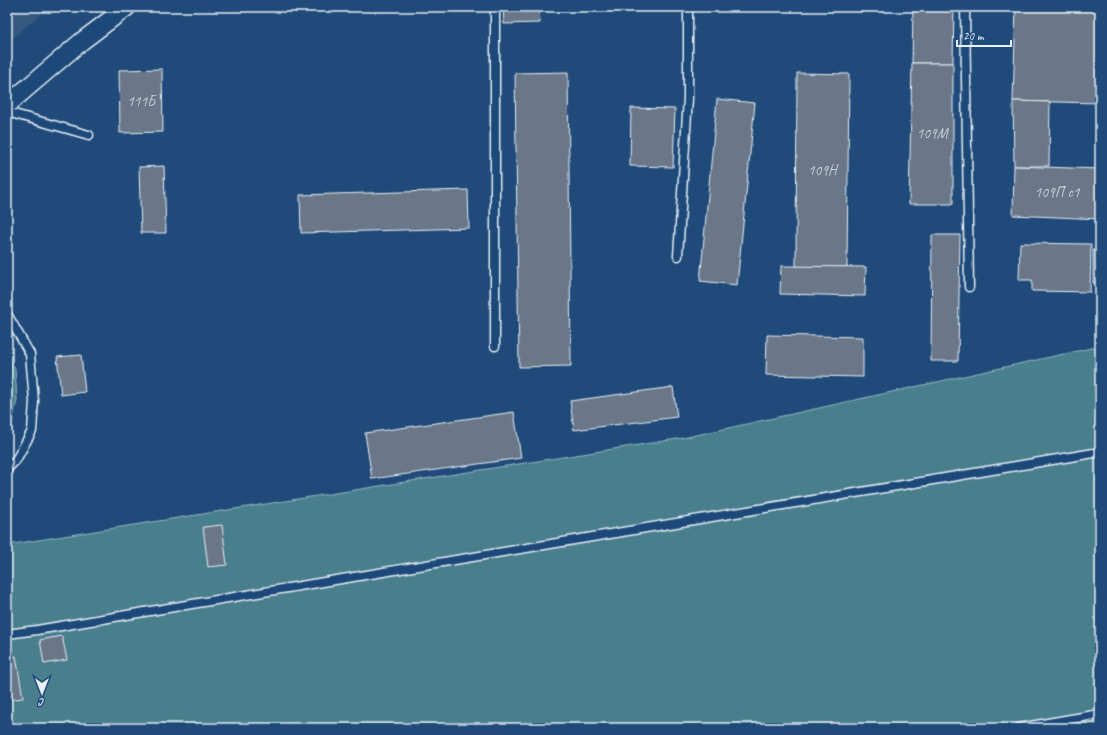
<svg xmlns="http://www.w3.org/2000/svg" width="1107" height="735" viewBox="0 0 1107 735" font-family="Caveat,sans-serif">
<style>
.built{fill:#36587e}
.green{fill:#497e8d;stroke:#98b8c2}
.building{fill:#6a7789;stroke:#e8f1f8}
.lines{fill:none;stroke-linecap:round;stroke-linejoin:round}
.service-casing{stroke:#e8f1f8;stroke-width:11}
.minor-casing{stroke:#e8f1f8;stroke-width:20}
.service{stroke:#1f4a7a;stroke-width:8}
.minor{stroke:#1f4a7a;stroke-width:17}
.labels{text-anchor:middle;stroke-width:3.5;stroke-linejoin:round;paint-order:stroke}
.number-label{font-size:15px;fill:#c8d2dc}
</style>
<rect width="100%" height="100%" fill="#1f4a7a"/>
<filter id="ink" filterUnits="userSpaceOnUse"><feTurbulence type="fractalNoise" baseFrequency=".025" numOctaves="2"/><feDisplacementMap in="SourceGraphic" scale="8" xChannelSelector="R" yChannelSelector="G"/><feConvolveMatrix kernelMatrix="1 2 1 2 8 2 1 2 1" color-interpolation-filters="sRGB"/></filter>
<g filter="url(#ink)">
<!-- built -->
<path class="built" d="M7,7H49L7,43Z"/>
<!-- green -->
<g class="green">
<path d="M1100,346V728H7V545L683,438Z"/>
<path d="M7,354L15,369L17,400L12,422L7,431Z"/>
</g>
<!-- building -->
<g class="building">
<path d="M503,7H539L540,23L504,24Z"/>
<path d="M913,7H954L953,63H912Z"/>
<path d="M1016,7H1100V103L1013,101Z"/>
<path d="M912,63H953V204H909Z"/>
<path d="M162,69L163,132L120,133L119,70Z"/>
<path d="M568,72L571,366L519,367L515,73Z"/>
<path d="M797,73L849,74L847,267H796Z"/>
<path d="M717,99L755,103L737,285L700,281Z"/>
<path d="M1013,101L1050,102L1049,166H1014Z"/>
<path d="M631,108L675,109L673,167L630,166Z"/>
<path d="M164,166L166,233H141L139,167Z"/>
<path d="M1014,166L1100,169V219L1013,215Z"/>
<path d="M468,190L469,228L301,233L300,195Z"/>
<path d="M932,235H960L958,361H931Z"/>
<path d="M1020,243L1091,244L1090,292L1032,291V280H1019Z"/>
<rect x="1093" y="250" width="7" height="33"/>
<path d="M781,266L866,267L865,296L780,294Z"/>
<path d="M767,335L863,337V377L766,375Z"/>
<path d="M81,355L85,392L61,395L57,357Z"/>
<path d="M673,387L677,417L574,430L570,401Z"/>
<path d="M514,412L521,458L372,479L365,433Z"/>
<path d="M222,525L227,565L208,567L203,527Z"/>
<path d="M62,636L67,660L44,664L40,640Z"/>
<path d="M16,656L23,698L7,700V658Z"/>
</g>
<g class="lines">
<!-- service casing -->
<g class="service-casing">
<g id="service">
<path d="M495,7V346"/>
<path d="M965,7L969,287"/>
<path d="M7,9L9,7"/>
<path d="M7,112L89,135"/>
<path d="M678,256L688,98V7"/>
<path d="M7,314L30,354L34,401L32,431L16,460L7,469"/>
<path d="M7,634L37,630L1100,452"/>
<path d="M1019,728L1100,714"/>
</g>
</g>
<!-- minor casing -->
<g class="minor-casing">
<path id="minor" d="M7,105L82,41L127,7"/>
</g>
<!-- service -->
<use href="#service" class="service"/>
<!-- minor -->
<use href="#minor" class="minor"/>
</g>
</g>
<g class="labels">
<!-- number labels -->
<g class="number-label">
<text x="141" y="106">111Б</text>
<text x="932" y="138">109М</text>
<text x="822" y="175">109Н</text>
<text x="1057" y="197">109П с1</text>
</g>
</g>
<!-- margin -->
<rect width="1107" height="735" fill="none" stroke="#1f4a7a" stroke-width="24"/>
<rect x="12" y="12" width="1083" height="711" fill="none" stroke="#e8f1f8" stroke-width="1.5" filter="url(#ink)"/>
<!-- north arrow -->
<g transform="translate(42 693) rotate(180)" stroke="#1f4a7a" stroke-width="3" paint-order="stroke">
<path d="M0-3L7 15L0 10L-7 15Z" fill="#e8f1f8"/>
<text y="-6" font-size="11" font-weight="bold" text-anchor="middle" fill="#e8f1f8">С</text>
</g>
<!-- scale -->
<path d="M957 40v6h54v-6" fill="none" stroke="#e8f1f8" stroke-width="2"/>
<text x="963" y="40" font-size="12" fill="#e8f1f8" stroke="#1f4a7a" stroke-width="3" paint-order="stroke">20 m</text>
</svg>
